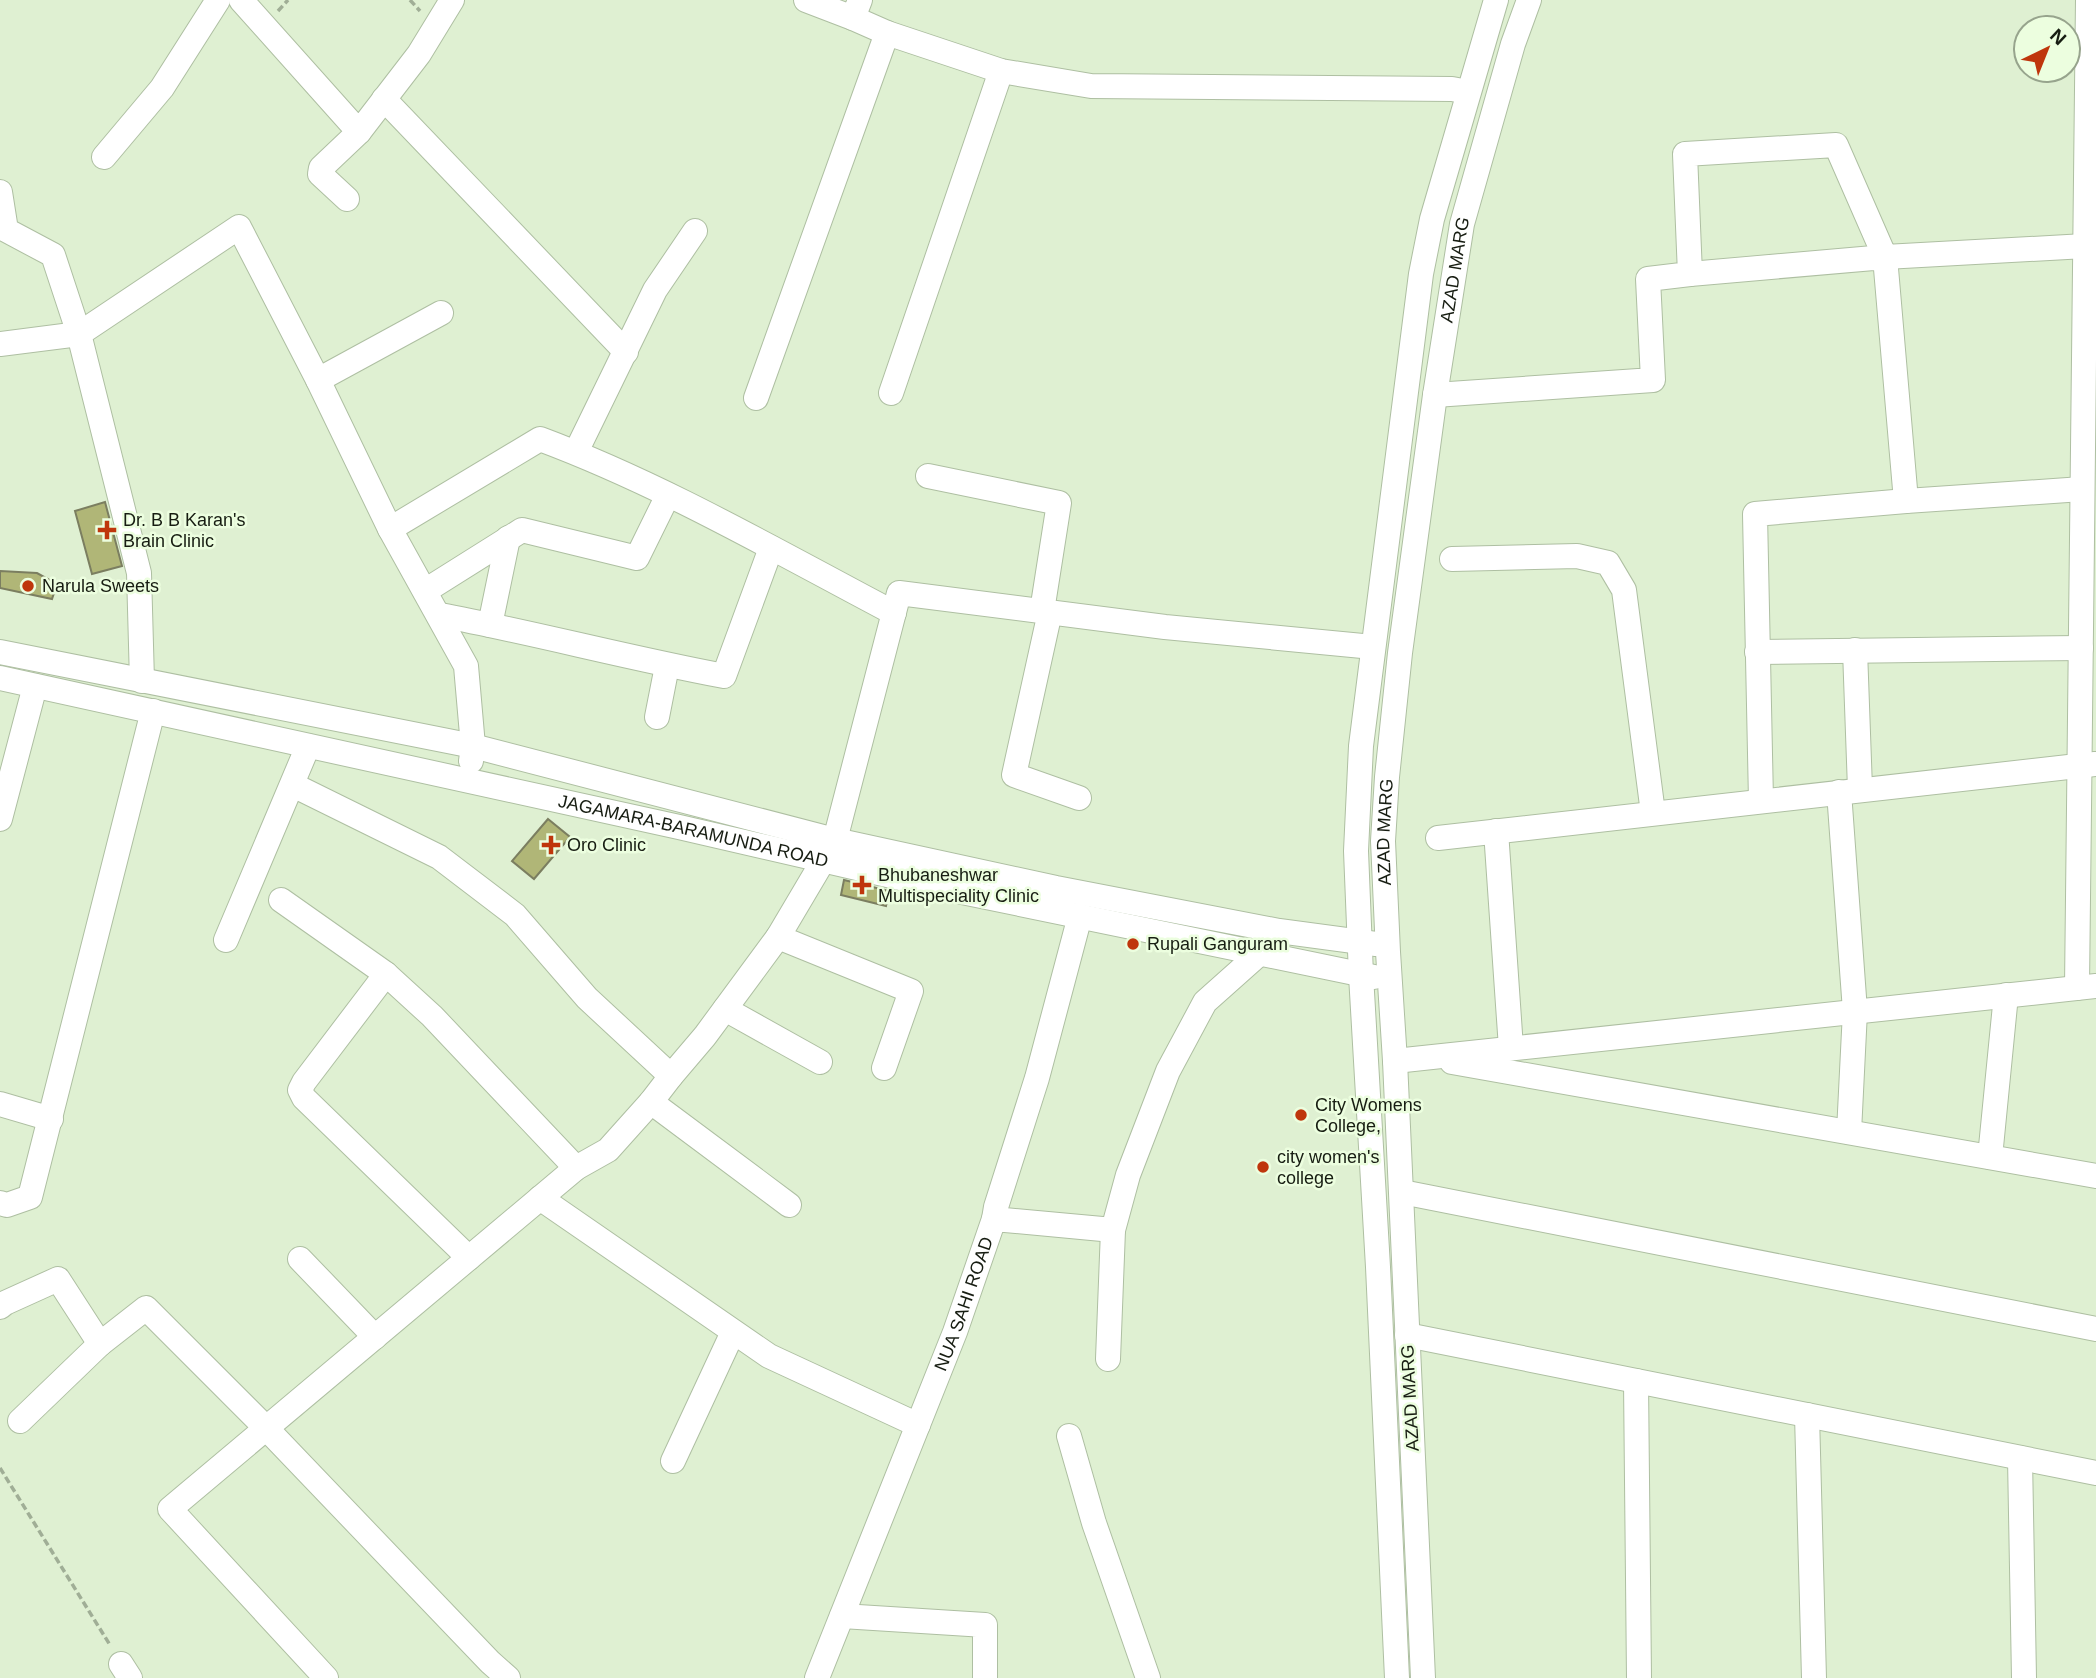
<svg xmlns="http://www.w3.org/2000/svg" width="2096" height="1678" viewBox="0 0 2096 1678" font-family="Arial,sans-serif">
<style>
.building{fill:#b0b677;stroke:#7b7e60;stroke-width:2}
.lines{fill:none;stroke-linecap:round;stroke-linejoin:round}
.minor-casing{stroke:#aebfa2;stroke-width:26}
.path{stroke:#a0ae96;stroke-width:3.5;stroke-dasharray:7 3.5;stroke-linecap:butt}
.minor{stroke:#fff;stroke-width:24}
.poi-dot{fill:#bf360c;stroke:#ecfedf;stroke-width:2.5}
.labels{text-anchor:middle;stroke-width:5;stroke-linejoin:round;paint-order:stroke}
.street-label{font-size:18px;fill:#171d12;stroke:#ecfedf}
.poi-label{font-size:18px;fill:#171d12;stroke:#ecfedf;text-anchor:start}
</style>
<rect width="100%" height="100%" fill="#dff0d2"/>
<!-- building -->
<g class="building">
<path d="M105,502L122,566L92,574L75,511Z"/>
<path d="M0,571L37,573L57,584L52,599L0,588Z"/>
<path d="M548,819L570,837L534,879L512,861Z"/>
<path d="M844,880L889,891L886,906L841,895Z"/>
</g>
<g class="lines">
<!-- minor casing -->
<g class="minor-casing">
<g id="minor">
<path d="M241,0L359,132L419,54L452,0"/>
<path d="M806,0L853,18L860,0"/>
<path d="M853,18L887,33L1001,71L1091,86L1452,89L1468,92"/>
<path d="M384,99L626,352"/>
<path d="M104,157L162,88L218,0"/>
<path d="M0,192L6,230L53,255L79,334L139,573L142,681"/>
<path d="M347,199L320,174L321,168L359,132"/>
<path d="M1690,274L1885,257L1906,501L2082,489"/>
<path d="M0,344L79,334L239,227L318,380L390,529"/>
<path d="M318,380L441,313"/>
<path d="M891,393L1001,71"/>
<path d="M1435,395L1653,380L1648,279L1690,274L1685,154L1836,145L1885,257L2085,246"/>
<path d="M756,398L887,33"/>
<path d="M576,452L655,290L695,231"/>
<path d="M928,476L1059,503L1042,611"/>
<path d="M1452,559L1577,556L1608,563L1624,590L1653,813"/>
<path d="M425,591L522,530L637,558L668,495"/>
<path d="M1050,612L1014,775L1079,798"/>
<path d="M440,615C535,633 628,658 724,676L771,548"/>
<path d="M490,625L508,538"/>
<path d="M1855,650L1860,789"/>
<path d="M0,652L473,746L835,840L1056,888L1279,931L1376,944"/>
<path d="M1757,652L2081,648"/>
<path id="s1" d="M0,678L679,827L957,891L1374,977"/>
<path d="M657,717L667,666"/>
<path d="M471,761L473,746L466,666L390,529L540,439C663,485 778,552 894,613"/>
<path d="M293,785L439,857L515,915L587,998L671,1076L651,1102L608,1150L576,1168L170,1509L326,1678"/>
<path d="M1839,792L1855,1011L1849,1132"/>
<path d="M1761,801L1755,514L1906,501"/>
<path d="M0,819L35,686"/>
<path d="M1496,831L1511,1048"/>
<path d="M1438,838L2095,764"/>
<path d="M835,840L899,593L1165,627L1373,647"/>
<path d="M281,900L386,974L432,1016L576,1168"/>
<path d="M778,937L911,991L884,1068"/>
<path d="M226,940L308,746"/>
<path d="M386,974L304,1082L300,1090L304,1098L469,1258"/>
<path d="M2077,988L2088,0"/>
<path d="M725,1009L820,1062"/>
<path d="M1395,1061L2096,986"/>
<path d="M1452,1062L2096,1176"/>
<path d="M671,1076L705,1036L778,937L823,861"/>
<path d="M651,1102L789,1205"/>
<path d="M0,1104L51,1119"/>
<path d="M1990,1157L2006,995"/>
<path d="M1402,1192L2096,1329"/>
<path d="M540,1198L769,1356L918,1425"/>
<path d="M0,1203L7,1205L30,1197L153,711"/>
<path d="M994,1219L996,1207L1037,1078L1080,916"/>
<path d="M300,1259L375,1337"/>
<path d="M0,1307L5,1303L58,1279L100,1344L146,1308L266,1428L490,1662L508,1678"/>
<path d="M1407,1335L2096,1473"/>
<path d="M1108,1359L1113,1230"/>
<path d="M1636,1381L1639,1678"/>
<path d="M1807,1415L1814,1678"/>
<path d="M20,1421L100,1344"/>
<path d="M1069,1436L1094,1523L1148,1678"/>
<path d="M2020,1458L2024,1678"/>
<path d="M673,1461L733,1332"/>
<path d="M842,1616L985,1625V1678"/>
<path d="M121,1664L130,1678"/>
<path id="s2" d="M817,1678L955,1332L994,1219L1113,1230L1128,1175L1168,1071L1205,1002L1260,953"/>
<path d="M1397,1678L1378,1267L1361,975L1356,851L1361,746L1421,274L1432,219L1496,0"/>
<path id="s3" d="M1423,1678L1395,1061L1388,952L1383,841L1387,777L1400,653L1435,395L1462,224L1513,44L1529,0"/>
</g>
</g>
<!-- path -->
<g class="path">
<path d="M410,0L420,11"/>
<path d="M278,11L288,0"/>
<path d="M0,1468L110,1645"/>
</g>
<!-- minor -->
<use href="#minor" class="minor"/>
</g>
<!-- markers -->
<g class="poi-dot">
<path d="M103.5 519.5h7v7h7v7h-7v7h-7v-7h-7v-7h7z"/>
<circle cx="28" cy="586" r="7"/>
<path d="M547.5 834.5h7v7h7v7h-7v7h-7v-7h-7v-7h7z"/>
<path d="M858.5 874.5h7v7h7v7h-7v7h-7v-7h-7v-7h7z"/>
<circle cx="1133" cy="944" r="7"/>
<circle cx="1301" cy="1115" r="7"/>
<circle cx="1263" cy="1167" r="7"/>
</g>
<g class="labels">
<!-- street labels -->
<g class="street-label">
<text dy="6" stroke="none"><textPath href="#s3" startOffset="1414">AZAD MARG</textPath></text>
<text dy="6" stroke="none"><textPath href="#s1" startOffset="710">JAGAMARA-BARAMUNDA ROAD</textPath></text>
<text dy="6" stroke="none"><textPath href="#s3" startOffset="847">AZAD MARG</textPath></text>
<text dy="6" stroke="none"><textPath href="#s2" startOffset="402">NUA SAHI ROAD</textPath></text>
<text transform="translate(1410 1398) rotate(-93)" y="6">AZAD MARG</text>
</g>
<!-- poi labels -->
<g class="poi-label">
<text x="123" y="526">Dr. B B Karan's<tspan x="123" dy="21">Brain Clinic</tspan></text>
<text x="42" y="592">Narula Sweets</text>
<text x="567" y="851">Oro Clinic</text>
<text x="878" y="881">Bhubaneshwar<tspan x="878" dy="21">Multispeciality Clinic</tspan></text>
<text x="1147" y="950">Rupali Ganguram</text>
<text x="1315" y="1111">City Womens<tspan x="1315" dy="21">College,</tspan></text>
<text x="1277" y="1163">city women's<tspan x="1277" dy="21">college</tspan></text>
</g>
</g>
<!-- north arrow -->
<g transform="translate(2047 49) rotate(43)"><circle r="33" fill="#ecfedf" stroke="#97a48d" stroke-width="2"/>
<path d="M0-5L12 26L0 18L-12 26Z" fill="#bf360c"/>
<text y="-10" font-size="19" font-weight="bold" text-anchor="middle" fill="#171d12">N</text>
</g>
</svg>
